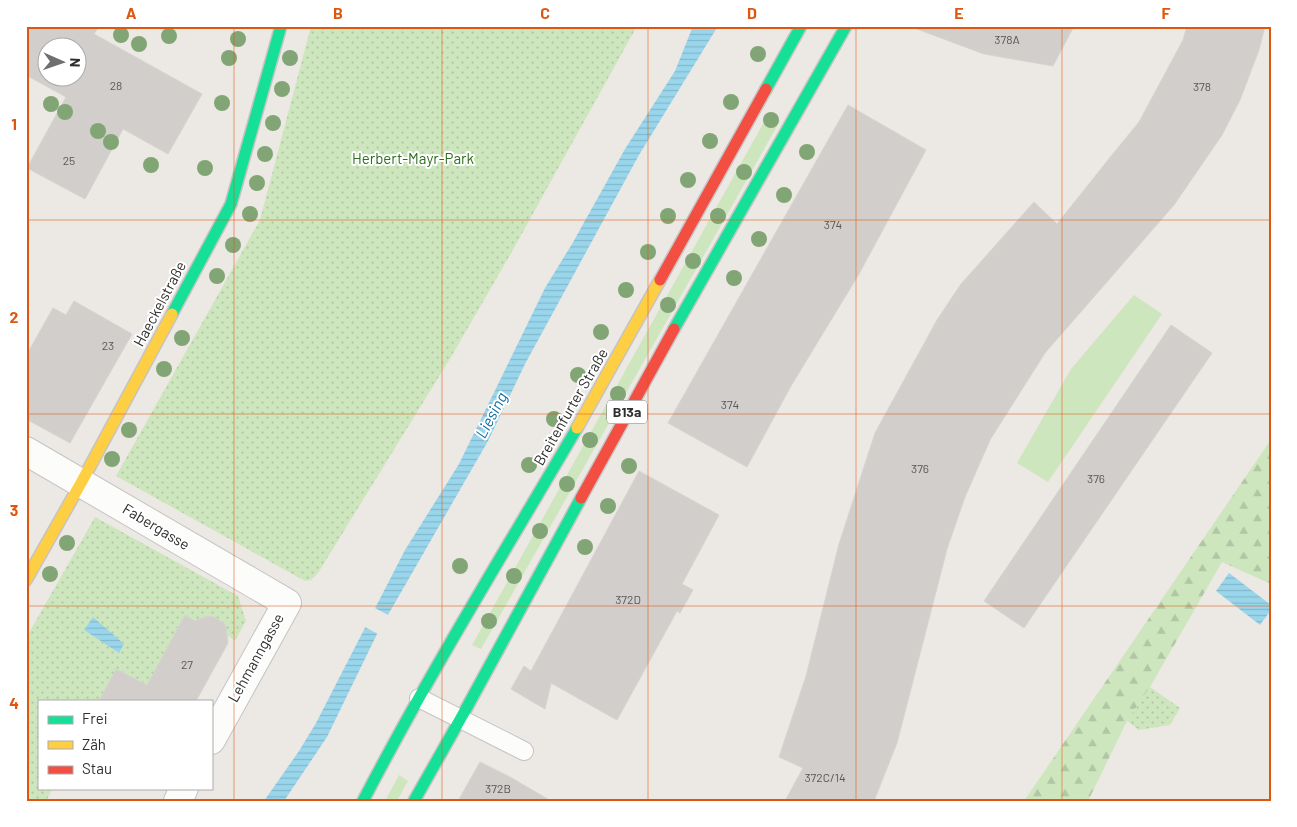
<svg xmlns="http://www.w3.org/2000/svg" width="1297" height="827" viewBox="0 0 1297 827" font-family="Barlow,sans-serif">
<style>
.grass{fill:#cee6be}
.forest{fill:url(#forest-firs)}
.park{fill:url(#park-dots)}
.water{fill:url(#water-rules)}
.pier{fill:#ece8e4}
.building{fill:#d1cecb;stroke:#d7d4d0;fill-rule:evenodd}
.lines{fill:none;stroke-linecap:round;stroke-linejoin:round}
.lane-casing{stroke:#c5c4c5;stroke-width:20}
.street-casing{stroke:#c5c4c5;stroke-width:30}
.fast-casing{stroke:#c5c4c5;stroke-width:14}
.slow-casing{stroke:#c5c4c5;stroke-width:14}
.jam-casing{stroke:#c5c4c5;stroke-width:14}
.lane{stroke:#fcfcfb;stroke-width:18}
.street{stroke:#fcfcfb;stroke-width:28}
.fast{stroke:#16e098;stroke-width:11}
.slow{stroke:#ffcf43;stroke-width:11}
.jam{stroke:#f24e42;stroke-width:11}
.tree{fill:#82a575}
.grid{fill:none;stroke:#df570e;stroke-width:1;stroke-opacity:0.55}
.labels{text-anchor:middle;stroke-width:4;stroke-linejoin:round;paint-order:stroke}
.number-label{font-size:12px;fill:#585857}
.shield{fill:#fff;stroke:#6d6d6d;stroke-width:1}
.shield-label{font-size:14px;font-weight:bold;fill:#2e2e2e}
.park-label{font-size:15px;fill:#2c6e1b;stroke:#fff}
.street-label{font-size:15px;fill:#2e2e2e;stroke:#fff}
.water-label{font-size:16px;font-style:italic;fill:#0d6fa3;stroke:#fff}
.neatline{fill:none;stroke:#df570e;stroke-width:2}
.grid-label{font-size:16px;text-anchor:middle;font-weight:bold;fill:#df570e}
</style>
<defs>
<pattern id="forest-firs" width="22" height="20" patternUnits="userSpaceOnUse" patternTransform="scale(1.25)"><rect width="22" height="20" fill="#cee6be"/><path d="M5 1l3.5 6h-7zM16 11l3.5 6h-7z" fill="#b1c6a4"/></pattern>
<pattern id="park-dots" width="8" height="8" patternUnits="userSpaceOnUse" patternTransform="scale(1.25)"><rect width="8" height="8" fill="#cee6be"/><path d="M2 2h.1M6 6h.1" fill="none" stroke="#b1c6a4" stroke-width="1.8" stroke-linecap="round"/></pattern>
<pattern id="water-rules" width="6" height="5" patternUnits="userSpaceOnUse" patternTransform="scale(1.25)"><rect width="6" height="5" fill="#99d6ec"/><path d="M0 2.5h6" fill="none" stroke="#84b8cb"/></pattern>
</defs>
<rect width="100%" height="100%" fill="#ece8e4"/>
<!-- grass -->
<g class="grass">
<path d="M769,113L780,121L481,649L472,645Z"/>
<path d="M1134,295L1162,314L1048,482L1017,463L1071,369Z"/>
<path d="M399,775L408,781L397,801H385Z"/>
</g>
<!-- forest -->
<path class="forest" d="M1271,437V584L1222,562L1150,687L1127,721L1088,801H1024L1270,441Z"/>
<!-- park -->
<g class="park">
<path d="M311,26H637L510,255L451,357L318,573L311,580L305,581L116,476L260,220Z"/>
<path d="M95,517L238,596L246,621L235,641L227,635C226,623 220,617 207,617L198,622L185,615L147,685L116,669L99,701H39V788H53L46,801H26V638Z"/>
<path d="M1150,687L1180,708L1170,725L1139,730L1127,721Z"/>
</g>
<!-- water -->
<g class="water">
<path d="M693,26H718L639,155L525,364L488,441L377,634L327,737L284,801H264L299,751L316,723L405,550L459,464L545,288L572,244L625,149L675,71Z"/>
<path d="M1229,573L1271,605V610L1260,625L1216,591Z"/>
<path d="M93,617L124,644L119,653L84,630Z"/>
</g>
<!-- pier -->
<path class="pier" d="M373,607L390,616L380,635L363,626Z"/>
<!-- building -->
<g class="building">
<path d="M26,26H99L94,34L202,94L168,154L123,129L85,199L27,168L66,97L26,75ZM48,48H78V78H48Z"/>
<path d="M918,26H1074L1053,66L984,54L917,29Z"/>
<path d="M1187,26H1265L1259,50L1240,100L1222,135L1174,205L1045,353L990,440L965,497L947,549L897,743L874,801H785L803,768L779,757L806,676L839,544L875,433L937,320L961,284L1034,202L1057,224L1112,155L1139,122L1183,40Z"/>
<path d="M848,105L926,150L859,274L791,386L747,467L668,423Z"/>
<path d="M74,301L132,334L70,443L26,419V356L53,308L66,315Z"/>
<path d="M1171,325L1212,353L1024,628L984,601Z"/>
<path d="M639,471L719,515L682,584L693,590L680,613L677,611L617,720L551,683L545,709L511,689L524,666L531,671Z"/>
<path d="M185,615L195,621L207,616L214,617L224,623L226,628L228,643L196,701H99L116,669L147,685Z"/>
<path d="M480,762L510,777L551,801H458Z"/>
</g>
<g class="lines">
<!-- lane casing -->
<g class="lane-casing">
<path id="lane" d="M419,698L524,751"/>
</g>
<!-- street casing -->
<g class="street-casing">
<g id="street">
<path d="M26,451L287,603L211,740"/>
<path d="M178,801L184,788"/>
</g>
</g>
<!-- fast casing -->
<g class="fast-casing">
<g id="fast">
<path d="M766,89L801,26"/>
<path d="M172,314L231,204L281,26"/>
<path d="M674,329L846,26"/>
<path d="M363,801C429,674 505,551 577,428"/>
<path d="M414,801L466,709L581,498"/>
</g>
</g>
<!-- slow casing -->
<g class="slow-casing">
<g id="slow">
<path d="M577,428L660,280"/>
<path d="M26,580L81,483L172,314"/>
</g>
</g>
<!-- jam casing -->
<g class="jam-casing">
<g id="jam">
<path d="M660,280L766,89"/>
<path d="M581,498L674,329"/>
</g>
</g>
<!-- lane -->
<use href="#lane" class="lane"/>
<!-- street -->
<use href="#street" class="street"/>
<!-- fast -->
<use href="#fast" class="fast"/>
<!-- slow -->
<use href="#slow" class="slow"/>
<!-- jam -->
<use href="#jam" class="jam"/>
</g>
<!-- trees -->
<g class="tree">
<circle cx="121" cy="35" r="8"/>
<circle cx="169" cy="36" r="8"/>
<circle cx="238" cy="39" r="8"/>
<circle cx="139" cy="44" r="8"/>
<circle cx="758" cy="54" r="8"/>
<circle cx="229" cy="58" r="8"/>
<circle cx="290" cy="58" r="8"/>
<circle cx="282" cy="89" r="8"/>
<circle cx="731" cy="102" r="8"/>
<circle cx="222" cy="103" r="8"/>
<circle cx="51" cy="104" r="8"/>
<circle cx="65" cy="112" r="8"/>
<circle cx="771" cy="120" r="8"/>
<circle cx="273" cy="123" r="8"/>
<circle cx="98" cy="131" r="8"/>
<circle cx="710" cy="141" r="8"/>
<circle cx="111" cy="142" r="8"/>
<circle cx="807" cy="152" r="8"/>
<circle cx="265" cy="154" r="8"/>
<circle cx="151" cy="165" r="8"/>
<circle cx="205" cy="168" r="8"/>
<circle cx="744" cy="172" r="8"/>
<circle cx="688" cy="180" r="8"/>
<circle cx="257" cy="183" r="8"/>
<circle cx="784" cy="195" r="8"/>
<circle cx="250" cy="214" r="8"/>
<circle cx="668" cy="216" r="8"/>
<circle cx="718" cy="216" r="8"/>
<circle cx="759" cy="239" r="8"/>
<circle cx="233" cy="245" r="8"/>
<circle cx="648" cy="252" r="8"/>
<circle cx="693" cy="261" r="8"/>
<circle cx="217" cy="276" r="8"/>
<circle cx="734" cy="278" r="8"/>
<circle cx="626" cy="290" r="8"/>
<circle cx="668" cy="305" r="8"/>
<circle cx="601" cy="332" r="8"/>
<circle cx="182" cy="338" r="8"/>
<circle cx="164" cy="369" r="8"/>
<circle cx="578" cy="375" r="8"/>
<circle cx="618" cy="394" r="8"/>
<circle cx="554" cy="419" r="8"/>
<circle cx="129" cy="430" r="8"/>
<circle cx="590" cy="440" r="8"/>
<circle cx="112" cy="459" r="8"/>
<circle cx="529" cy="465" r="8"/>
<circle cx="629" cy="466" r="8"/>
<circle cx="567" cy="484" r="8"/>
<circle cx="608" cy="506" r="8"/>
<circle cx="540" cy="531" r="8"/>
<circle cx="67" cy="543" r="8"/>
<circle cx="585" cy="547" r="8"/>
<circle cx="460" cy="566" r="8"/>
<circle cx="50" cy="574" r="8"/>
<circle cx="514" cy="576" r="8"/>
<circle cx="489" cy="621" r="8"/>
</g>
<!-- grid -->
<path class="grid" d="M234,26V801M442,26V801M648,26V801M856,26V801M1062,26V801M26,220H1271M26,414H1271M26,606H1271"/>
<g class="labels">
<!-- number labels -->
<g class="number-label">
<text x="1007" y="44">378A</text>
<text x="116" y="90">28</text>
<text x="1202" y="91">378</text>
<text x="69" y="165">25</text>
<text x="833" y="229">374</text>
<text x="108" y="350">23</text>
<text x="730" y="409">374</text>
<text x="920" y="473">376</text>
<text x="1096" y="483">376</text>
<text x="628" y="604">372D</text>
<text x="187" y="669">27</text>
<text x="825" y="782">372C/14</text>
<text x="498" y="793">372B</text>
</g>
<!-- shield labels -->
<rect class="shield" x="607" y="400.5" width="40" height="23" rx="4"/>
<g class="shield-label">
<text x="627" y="417">B13a</text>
</g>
<!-- park labels -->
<g class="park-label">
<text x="413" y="164">Herbert-Mayr-Park</text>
</g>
<!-- street labels -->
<g class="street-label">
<text transform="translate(160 304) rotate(-62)" y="5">Haeckelstraße</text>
<text transform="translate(571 407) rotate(-60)" y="5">Breitenfurter Straße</text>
<text transform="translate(156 527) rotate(31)" y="5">Fabergasse</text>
<text transform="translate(256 658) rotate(-61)" y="5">Lehmanngasse</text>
</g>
<!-- water labels -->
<g class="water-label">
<text transform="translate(491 415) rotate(-62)" y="6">Liesing</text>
</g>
</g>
<!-- border -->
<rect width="1297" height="827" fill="none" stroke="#ffffff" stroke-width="55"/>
<!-- legend -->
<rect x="38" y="700" width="175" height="90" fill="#ffffff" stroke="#ababab"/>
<rect x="48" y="716" width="25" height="8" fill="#16e098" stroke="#ababab"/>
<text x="82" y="724" font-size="15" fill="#2e2e2e">Frei</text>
<rect x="48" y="741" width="25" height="8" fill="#ffcf43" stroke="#ababab"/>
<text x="82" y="750" font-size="15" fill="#2e2e2e">Zäh</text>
<rect x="48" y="766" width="25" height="8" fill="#f24e42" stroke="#ababab"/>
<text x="82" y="774" font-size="15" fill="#2e2e2e">Stau</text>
<!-- north arrow -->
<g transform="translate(62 62) rotate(92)"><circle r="24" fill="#ffffff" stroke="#ababab"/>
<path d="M0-4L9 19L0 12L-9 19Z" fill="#706f6e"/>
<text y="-8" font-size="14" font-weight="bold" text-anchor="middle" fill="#2e2e2e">N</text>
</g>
<rect x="28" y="28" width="1242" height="772" class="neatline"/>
<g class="grid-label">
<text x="131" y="19">A</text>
<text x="338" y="19">B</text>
<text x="545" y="19">C</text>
<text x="752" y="19">D</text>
<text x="959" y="19">E</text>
<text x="1166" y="19">F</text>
<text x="14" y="130">1</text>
<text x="14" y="323">2</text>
<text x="14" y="516">3</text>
<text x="14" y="709">4</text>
</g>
</svg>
